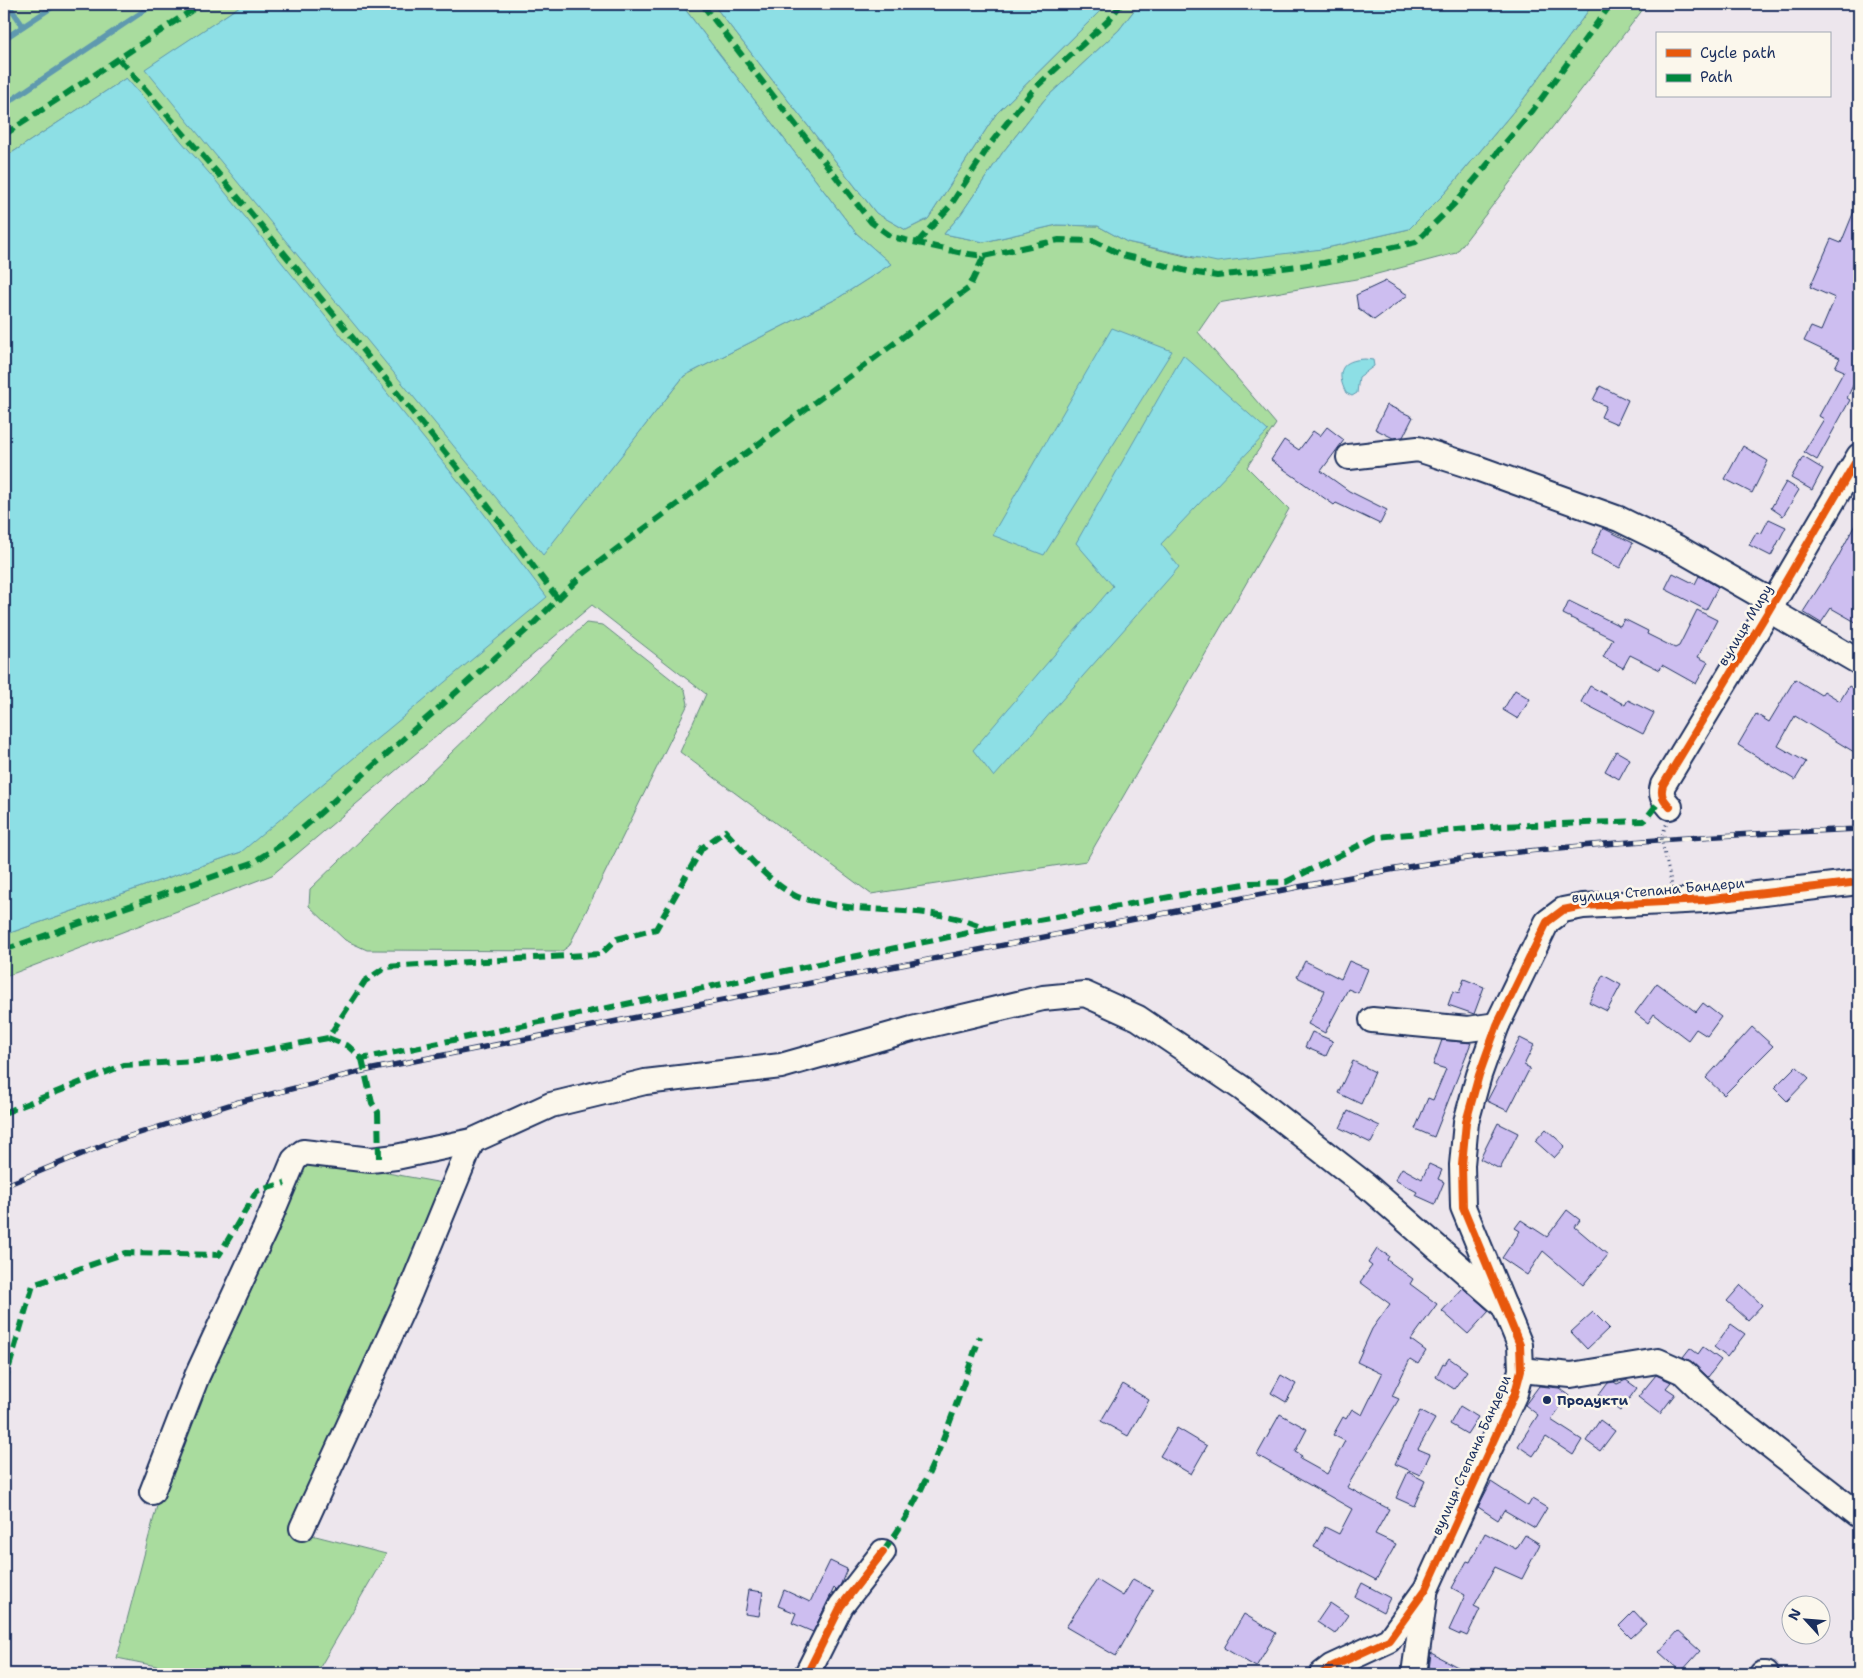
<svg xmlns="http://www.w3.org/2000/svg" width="1863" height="1678" viewBox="0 0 1863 1678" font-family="'Shantell Sans',sans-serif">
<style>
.green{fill:#a9dc9e;stroke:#62867e}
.water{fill:#8ddfe5;stroke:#5f99af}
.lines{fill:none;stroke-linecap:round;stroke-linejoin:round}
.stream{stroke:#5f99af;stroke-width:5.5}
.building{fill:#cdbef0;stroke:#1b2f5e}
.minor-casing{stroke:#1b2f5e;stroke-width:28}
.minor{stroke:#fbf7ec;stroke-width:24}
.rail-casing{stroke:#1b2f5e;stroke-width:5.5}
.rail{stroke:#fbf7ec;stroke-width:4;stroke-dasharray:11;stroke-linecap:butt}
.path-bridge{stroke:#1b2f5e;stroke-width:3;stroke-dasharray:1 4;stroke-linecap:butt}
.quiet{stroke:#00873e;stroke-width:6;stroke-dasharray:12 6;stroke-linecap:butt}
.cycleway-casing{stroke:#fbf7ec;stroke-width:11}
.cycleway{stroke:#e8590c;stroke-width:8}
.poi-dot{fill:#1b2f5e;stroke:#fbf7ec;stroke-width:2}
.labels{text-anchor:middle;stroke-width:5;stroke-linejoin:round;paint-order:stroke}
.street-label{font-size:14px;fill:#1b2f5e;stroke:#fbf7ec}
.poi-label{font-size:14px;font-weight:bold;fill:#1b2f5e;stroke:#fbf7ec;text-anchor:start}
</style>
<rect width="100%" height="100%" fill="#ede6ed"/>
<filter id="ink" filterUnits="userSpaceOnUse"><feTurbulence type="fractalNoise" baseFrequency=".02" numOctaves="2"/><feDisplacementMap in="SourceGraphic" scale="10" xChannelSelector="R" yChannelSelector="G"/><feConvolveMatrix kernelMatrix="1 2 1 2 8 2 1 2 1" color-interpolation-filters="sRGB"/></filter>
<g filter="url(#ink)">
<!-- green -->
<g class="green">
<path d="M4,4H243L146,69L543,554L684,376L838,298L891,264L856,233L681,4H713L876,213L906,230L928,219L996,114L1107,4H1139L1119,30L1045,99L1003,152L961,214L944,234L984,242L1057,225L1098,226L1127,242L1194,258L1322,249L1409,229L1445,193L1522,101L1593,4H1647L1456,253L1362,278L1218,303L1198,332L1276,424L1247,467L1289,509L1086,861L871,894L680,752L706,694L592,605L272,875L4,977V935L241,852L475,502L126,78L4,158Z"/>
<path d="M586,623L603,625L685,690L688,704L569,946L562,951L367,950L345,940L309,906L310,889Z"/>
<path d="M305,1158L448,1184L296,1531L386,1554L316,1674H195L117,1658L159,1498Z"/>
</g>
<!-- water -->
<g class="water">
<path d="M243,4H681L856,233L891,264L838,298L684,376L543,555L145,69Z"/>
<path d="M713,4H1107L996,114L928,219L906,230L876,213Z"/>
<path d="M1139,4H1593L1522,101L1445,193L1409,229L1322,249L1217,262L1127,242L1098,226L1057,225L984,242L944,234L961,214L1003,152L1045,99L1119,30Z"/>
<path d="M126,78L216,181L296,280L475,502L547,597L241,852L4,935V158Z"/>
<path d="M1112,328L1172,351L1044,555L992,535Z"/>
<path d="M1183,355L1268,431L1161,544L1179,567L994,777L973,750L1113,586L1076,543Z"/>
<path d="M1365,359L1373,360L1374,366L1359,377L1357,393L1352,396L1346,393C1335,371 1342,360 1365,359Z"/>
</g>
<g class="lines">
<!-- stream -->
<g class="stream">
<path d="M8,4L23,26"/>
<path d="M4,39L57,4"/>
<path d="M4,105L154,4"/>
</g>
</g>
<!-- building -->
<g class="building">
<path d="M1859,199V378L1857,377L1847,398L1850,400L1817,460L1804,452L1824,419L1819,416L1844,371L1835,367L1840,358L1804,341L1811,327L1821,331L1835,298L1810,287L1831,239L1841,243Z"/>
<path d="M1386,281L1408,295L1374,320L1358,308L1356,295Z"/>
<path d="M1600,386L1628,400L1617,424L1601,417L1606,406L1593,400Z"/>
<path d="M1387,405L1413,417L1403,437L1393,438L1375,429Z"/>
<path d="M1327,427L1344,440L1321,471L1349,491L1387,510L1380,524L1336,503L1334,505L1271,460L1284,440L1299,450L1313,431L1320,436Z"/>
<path d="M1743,446L1768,461L1752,493L1725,479Z"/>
<path d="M1803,457L1823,469L1812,490L1791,478Z"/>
<path d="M1786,482L1799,490L1783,516L1771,508Z"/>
<path d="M1859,517V624L1831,608L1821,623L1803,612L1837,559Z"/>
<path d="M1769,519L1786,527L1771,556L1749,545L1757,532L1761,534Z"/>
<path d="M1603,528L1633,543L1620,568L1591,554Z"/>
<path d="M1673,573L1695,584L1699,576L1718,587L1706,610L1665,589Z"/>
<path d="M1569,601L1620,626L1624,619L1648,631L1647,634L1675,648L1679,646L1697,610L1717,620L1698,657L1708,662L1696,684L1662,665L1660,670L1630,655L1623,668L1603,657L1613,639L1563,614Z"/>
<path d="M1795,679L1821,695L1824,691L1840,701L1849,686L1859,692V755L1795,716L1778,746L1806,762L1795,780L1738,745L1756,714L1769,722Z"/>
<path d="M1590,686L1625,705L1628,700L1654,713L1643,734L1581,702Z"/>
<path d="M1515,690L1530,699L1518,719L1503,710Z"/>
<path d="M1616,751L1630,759L1619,779L1605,771Z"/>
<path d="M1305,961L1341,979L1349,961L1368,969L1358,993L1348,989L1325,1033L1308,1024L1325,991L1297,977Z"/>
<path d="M1603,975L1621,985L1607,1011L1589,1002Z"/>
<path d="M1464,979L1484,987L1474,1014L1448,1005L1453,991L1459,993Z"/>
<path d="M1657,983L1696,1012L1703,1003L1721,1017L1707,1036L1696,1029L1688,1040L1654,1014L1648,1023L1635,1013Z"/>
<path d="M1752,1027L1773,1046L1724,1095L1706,1078Z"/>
<path d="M1312,1032L1333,1041L1326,1056L1305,1047Z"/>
<path d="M1520,1038L1534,1045L1524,1065L1530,1068L1508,1111L1487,1101Z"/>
<path d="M1442,1040L1471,1043L1434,1137L1415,1129L1428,1098L1433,1100L1446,1069L1433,1065Z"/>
<path d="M1353,1061L1375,1072L1361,1104L1338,1093Z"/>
<path d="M1796,1066L1809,1078L1787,1101L1774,1088Z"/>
<path d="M1348,1111L1380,1126L1371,1143L1340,1128Z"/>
<path d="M1498,1123L1518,1133L1500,1169L1480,1159Z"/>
<path d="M1546,1129L1565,1146L1554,1158L1535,1141Z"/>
<path d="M1429,1164L1442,1170L1438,1179L1444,1182L1435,1204L1415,1195L1417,1192L1395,1180L1402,1168L1422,1179Z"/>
<path d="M1567,1210L1580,1220L1575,1227L1608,1255L1583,1285L1543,1251L1527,1275L1502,1258L1520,1231L1515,1228L1521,1220L1547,1237Z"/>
<path d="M1377,1249L1389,1256L1387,1260L1413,1279L1410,1284L1437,1304L1411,1340L1426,1351L1418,1364L1410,1359L1392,1396L1399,1399L1347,1487L1389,1509L1375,1534L1396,1544L1376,1580L1314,1547L1325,1527L1339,1534L1352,1509L1257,1455L1280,1414L1307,1429L1295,1452L1302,1456L1300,1459L1327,1474L1345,1441L1333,1435L1343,1417L1346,1419L1352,1409L1362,1415L1382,1374L1357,1362L1372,1329L1390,1304L1360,1282L1372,1266L1368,1263Z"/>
<path d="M1741,1285L1762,1305L1748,1320L1727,1301Z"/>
<path d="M1463,1288L1489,1311L1468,1334L1442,1311Z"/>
<path d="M1593,1312L1609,1328L1587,1349L1571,1332Z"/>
<path d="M1731,1324L1745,1334L1727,1357L1714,1347Z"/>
<path d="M1703,1347L1721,1360L1708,1377L1692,1362L1683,1357L1690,1348L1698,1354Z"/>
<path d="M1449,1358L1467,1371L1454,1389L1436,1377L1443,1363L1445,1364Z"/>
<path d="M1281,1375L1296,1384L1286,1402L1271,1393Z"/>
<path d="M1656,1375L1671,1382L1666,1388L1675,1394L1660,1414L1638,1397Z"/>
<path d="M1626,1380L1637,1388L1620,1411L1599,1395L1608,1383L1614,1382L1617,1384Z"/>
<path d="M1123,1384L1149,1400L1128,1436L1101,1421Z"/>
<path d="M1539,1386L1559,1388L1569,1395L1551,1420L1582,1440L1573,1455L1546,1437L1533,1456L1518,1446L1538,1415L1525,1405Z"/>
<path d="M1460,1406L1478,1417L1467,1434L1450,1424Z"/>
<path d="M1420,1411L1435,1419L1418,1449L1430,1454L1420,1475L1395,1464Z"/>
<path d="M1600,1420L1615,1431L1600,1451L1586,1441Z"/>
<path d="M1177,1428L1207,1446L1191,1474L1160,1456Z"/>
<path d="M1408,1472L1425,1481L1414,1506L1396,1498Z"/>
<path d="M1491,1482L1528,1506L1532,1499L1547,1508L1535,1528L1504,1510L1498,1520L1478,1507Z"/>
<path d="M1485,1533L1516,1549L1525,1535L1540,1544L1522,1579L1495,1567L1474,1606L1480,1609L1467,1636L1460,1633V1635L1449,1630L1465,1595L1452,1588L1467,1561L1470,1562Z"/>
<path d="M830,1561L847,1569L840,1586L836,1590L834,1588L813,1632L792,1623L796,1613L778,1606L784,1590L810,1602Z"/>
<path d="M1133,1579L1153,1590L1116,1656L1066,1627L1097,1580L1123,1596Z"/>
<path d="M1362,1583L1390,1598L1383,1612L1355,1597Z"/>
<path d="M749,1590L763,1592L759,1616L745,1614Z"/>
<path d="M1330,1603L1348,1615L1335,1634L1317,1622Z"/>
<path d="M1634,1611L1646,1624L1631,1638L1619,1626Z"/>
<path d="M1244,1614L1276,1633L1256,1667L1224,1648Z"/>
<path d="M1678,1631L1700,1651L1681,1672L1659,1652Z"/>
<path d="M1431,1653L1471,1674H1439L1429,1669Z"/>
</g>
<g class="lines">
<!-- minor casing -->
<g class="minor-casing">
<g id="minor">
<path d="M1349,457L1418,449L1477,468L1619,519L1676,547L1774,603"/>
<path d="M1769,610L1859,662"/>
<path d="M1670,807C1663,799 1660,795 1663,785L1769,610L1859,456"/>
<path d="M1372,1020L1468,1029L1497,1025"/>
<path d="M1521,1370L1571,1375L1658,1361L1683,1372L1712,1400L1859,1515"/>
<path d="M152,1492L197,1376L265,1229L294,1160L303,1152L371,1160L396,1157L472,1141L551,1105L645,1082L781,1066L912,1029L1043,998L1085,994L1138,1018L1243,1089L1367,1186L1504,1306"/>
<path d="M302,1528L410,1292L472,1141"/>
<path d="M807,1674L841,1606L883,1552"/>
<path d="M1322,1674L1331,1667L1389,1640L1426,1589L1515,1393L1521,1370L1520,1345L1463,1207L1462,1165L1466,1122L1479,1075L1497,1025L1547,922L1563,910L1583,906L1704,900L1859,882"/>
<path d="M1414,1674L1425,1594"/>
<path d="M1762,1674H1766"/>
</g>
</g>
<!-- minor -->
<use href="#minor" class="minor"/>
<!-- rail casing -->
<g class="rail-casing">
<path id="rail" d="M4,1186L111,1142L235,1103L363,1071L1283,890C1355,876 1427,862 1500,854C1620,841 1739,834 1859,829"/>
</g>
<!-- rail -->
<use href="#rail" class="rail"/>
<!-- path-bridge -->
<path class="path-bridge" d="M1668,820L1661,838L1673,890"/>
<!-- quiet -->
<g class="quiet">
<path d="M702,4L871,222L892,237L962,253L984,256L1059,240L1094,241L1122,255L1191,272L1217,276L1324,263L1416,242L1456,202L1533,110L1611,4"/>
<path d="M119,59L221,177L302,275L481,497L558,599"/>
<path d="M4,135L201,4"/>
<path d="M917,243L950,206L991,143L1034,89L1109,20L1121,4"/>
<path d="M4,950L252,863L293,837L532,625L583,574L969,288L984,256"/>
<path d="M328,1038L348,1046L362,1059L987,929"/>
<path d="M362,1059L372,1103L378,1112L379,1159"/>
<path d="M4,1113L124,1065L214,1060L328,1038L365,981L386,967L601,954L617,939L656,929L702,848L725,831C745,853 766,879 792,894C799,899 810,900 818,902C872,915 935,904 987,929L1250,883L1286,882L1376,837L1502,826L1644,821L1662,798"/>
<path d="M4,1384L33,1285L125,1253L219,1255L257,1191L285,1183"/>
<path d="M883,1552C931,1488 954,1410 980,1336"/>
</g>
<!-- cycleway casing -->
<g class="cycleway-casing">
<g id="cycleway">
<path d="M1670,807C1663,799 1660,795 1663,785L1769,610L1859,456"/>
<path d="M807,1674L841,1606L883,1552"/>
<path d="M1322,1674L1331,1667L1389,1640L1426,1589L1515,1393L1521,1370L1520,1345L1463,1207L1462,1165L1466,1122L1479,1075L1497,1025L1547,922L1563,910L1583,906L1704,900L1859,882"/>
</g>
</g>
<!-- cycleway -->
<use href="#cycleway" class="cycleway"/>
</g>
</g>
<!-- markers -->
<circle class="poi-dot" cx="1547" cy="1400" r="5"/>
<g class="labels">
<!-- street labels -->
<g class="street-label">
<text transform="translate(1745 625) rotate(-59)" y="5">вулиця Миру</text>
<text transform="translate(1658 890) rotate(-5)" y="5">вулиця Степана Бандери</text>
<text transform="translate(1471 1455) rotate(-66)" y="5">вулиця Степана Бандери</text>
</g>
<!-- poi labels -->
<g class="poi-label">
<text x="1557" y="1405">Продукти</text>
</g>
</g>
<!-- margin -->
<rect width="1863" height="1678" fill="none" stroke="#fbf7ec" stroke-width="20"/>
<rect x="10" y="10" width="1843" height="1658" fill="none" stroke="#1b2f5e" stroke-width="2" filter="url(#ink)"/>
<!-- legend -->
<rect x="1656" y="32" width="175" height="65" fill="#fbf7ec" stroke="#a1a7b3"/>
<rect x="1666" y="49" width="25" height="8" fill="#e8590c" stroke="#a1a7b3"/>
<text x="1700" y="58" font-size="15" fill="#1b2f5e">Cycle path</text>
<rect x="1666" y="74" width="25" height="8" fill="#00873e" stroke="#a1a7b3"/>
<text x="1700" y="82" font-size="15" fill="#1b2f5e">Path</text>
<!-- north arrow -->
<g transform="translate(1806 1620) rotate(296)"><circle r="24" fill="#fbf7ec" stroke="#a1a7b3"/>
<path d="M0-4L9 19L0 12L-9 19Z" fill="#1b2f5e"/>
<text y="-8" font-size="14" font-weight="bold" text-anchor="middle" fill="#1b2f5e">N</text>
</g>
</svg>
